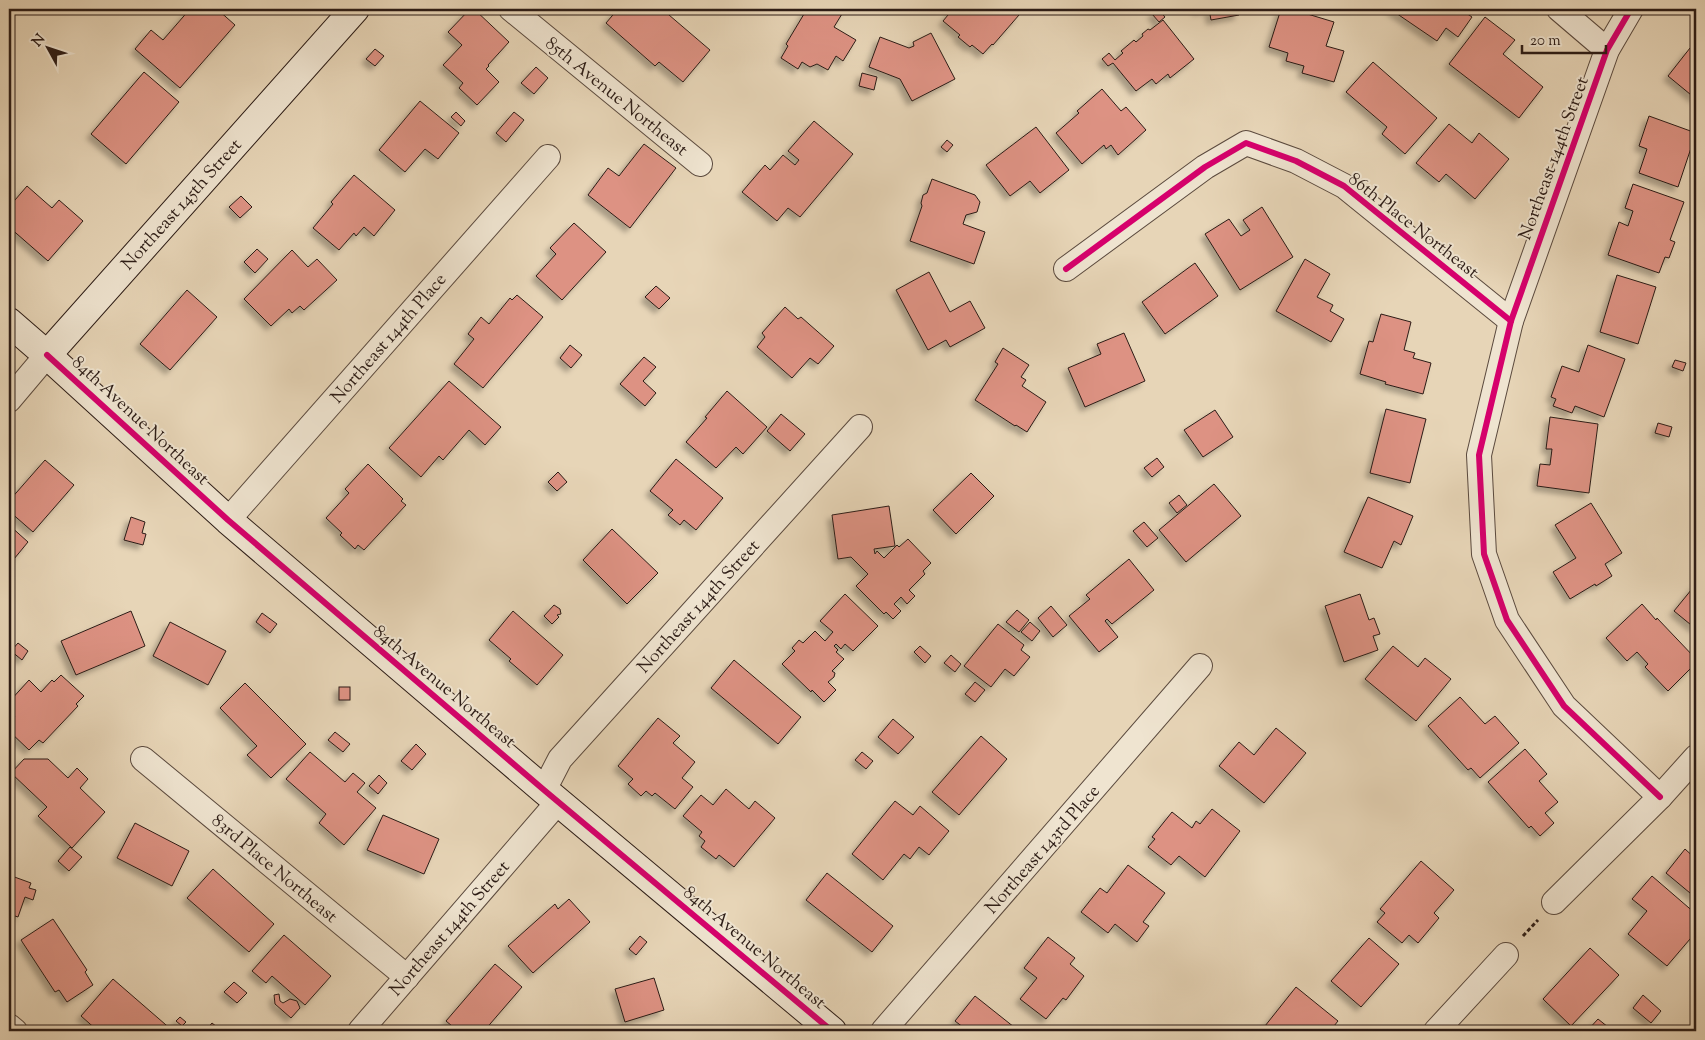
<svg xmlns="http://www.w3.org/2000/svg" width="1705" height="1040" viewBox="0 0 1705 1040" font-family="'Sorts Mill Goudy',serif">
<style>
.building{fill:#dd9283;stroke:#2c1c16;filter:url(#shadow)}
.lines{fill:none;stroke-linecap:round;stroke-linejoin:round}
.street-casing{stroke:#5b4a3e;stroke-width:26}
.secondary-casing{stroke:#2c1c16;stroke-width:30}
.path{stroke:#2c1c16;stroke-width:3;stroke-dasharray:4 2.5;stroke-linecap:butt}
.street{stroke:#efe4d0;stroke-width:24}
.secondary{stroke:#efe4d0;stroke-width:28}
.cycleway-casing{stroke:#efe4d0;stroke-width:9}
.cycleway{stroke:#d6006c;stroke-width:6}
.labels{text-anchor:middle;stroke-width:4;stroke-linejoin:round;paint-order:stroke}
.street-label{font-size:18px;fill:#2c1c16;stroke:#efe4d0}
</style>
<defs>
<filter id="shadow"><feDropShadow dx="-4.5" dy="4.5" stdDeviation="2.5" flood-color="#0004"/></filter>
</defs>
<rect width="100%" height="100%" fill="#e7d5b7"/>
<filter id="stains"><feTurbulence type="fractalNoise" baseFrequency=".004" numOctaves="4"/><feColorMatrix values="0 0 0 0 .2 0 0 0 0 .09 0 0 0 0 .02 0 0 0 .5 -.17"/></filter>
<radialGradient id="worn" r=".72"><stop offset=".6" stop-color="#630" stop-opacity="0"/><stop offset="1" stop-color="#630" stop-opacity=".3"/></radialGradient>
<!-- building -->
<g class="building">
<path d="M190,9H217L235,25L180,88L135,49L151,30L163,40Z"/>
<path d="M470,9H474L509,42L488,65L489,66L486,69L499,82L477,105L459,88L463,83L443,65L462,45L448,32Z"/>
<path d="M618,9H662L710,50L683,82L659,62L655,66L606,23Z"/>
<path d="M807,9H845L834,27L856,40L843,61L836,56L828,70L817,64L810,67L802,62L798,69L781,58L788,46L786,44Z"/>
<path d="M953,9H1012L1019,15L993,45L992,44L983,54L972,45L970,47L958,37L960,35L943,21Z"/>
<path d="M1158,9L1165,17L1159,22L1152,14Z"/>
<path d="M1197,9H1238L1239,15L1211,20L1209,9L1197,11Z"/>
<path d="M1281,9H1291L1334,22L1326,46L1344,51L1334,82L1302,73L1304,66L1286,61L1288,53L1269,47Z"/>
<path d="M1390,9H1460L1472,17L1458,37L1446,28L1437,41Z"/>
<path d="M1485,17L1515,40L1503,54L1543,87L1519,118L1449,64Z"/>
<path d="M1163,20L1194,59L1170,78L1168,74L1156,84L1152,79L1136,91L1113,63L1108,66L1102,59L1109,53L1115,60L1123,53L1121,51L1134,40L1136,42L1143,36L1142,34L1148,29L1150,30Z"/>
<path d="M931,33L955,79L912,101L900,79L869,67L880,37L909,48L914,46L913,42Z"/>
<path d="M1690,48L1696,54V99L1668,76Z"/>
<path d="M375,49L384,56L375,66L366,59Z"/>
<path d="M1373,62L1437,118L1405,154L1382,134L1387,127L1346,92Z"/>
<path d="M536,67L548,78L534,94L521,83Z"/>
<path d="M144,72L179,102L126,164L91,134Z"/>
<path d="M862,73L877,77L874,90L859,86Z"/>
<path d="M1102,89L1121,111L1126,107L1146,130L1118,155L1111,145L1106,149L1104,145L1082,164L1056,133L1079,113L1077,111Z"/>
<path d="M420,101L459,133L438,159L425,149L405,172L379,150Z"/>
<path d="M456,112L465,121L461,126L451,117Z"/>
<path d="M514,112L524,120L506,142L496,133Z"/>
<path d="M1649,116L1696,133L1678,187L1639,173L1647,149L1639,146Z"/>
<path d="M814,121L853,154L800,217L788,208L777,221L742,192L765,165L770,170L783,155L795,165L799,160L788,151Z"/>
<path d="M1449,124L1472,143L1479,133L1509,159L1475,199L1446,174L1439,182L1416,163Z"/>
<path d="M1036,127L1069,170L1040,193L1030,181L1010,196L986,165Z"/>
<path d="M947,140L953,145L947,152L941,147Z"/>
<path d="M644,144L676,168L630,228L588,195L608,168L619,176Z"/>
<path d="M354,175L395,210L374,236L364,227L356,236L354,233L339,250L313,228L333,204L331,202Z"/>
<path d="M932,179L975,195L980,202L977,212L966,215L963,224L985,232L974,264L910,241L922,206L921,203L923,195L927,193Z"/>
<path d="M1633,184L1684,202L1670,240L1675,242L1669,258L1665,257L1659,273L1608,255L1619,222L1628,226L1633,211L1625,208Z"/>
<path d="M27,186L52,208L59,200L83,221L48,261L9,227V207Z"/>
<path d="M241,196L252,207L240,218L229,207Z"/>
<path d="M1262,207L1293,257L1240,290L1205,234L1229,219L1241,236L1250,230L1243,220Z"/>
<path d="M574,223L606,252L562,300L536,276L556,254L550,248Z"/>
<path d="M257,249L268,259L255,273L244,262Z"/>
<path d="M292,250L308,267L317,259L337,280L304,310L300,306L292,313L289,309L271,326L244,299Z"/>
<path d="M1305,259L1330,274L1317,297L1333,305L1330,311L1344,319L1331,342L1276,311Z"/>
<path d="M1195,263L1218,296L1165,334L1142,302Z"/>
<path d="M929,272L950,312L970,301L985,328L950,347L946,340L928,350L896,290Z"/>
<path d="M1617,275L1656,287L1638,344L1600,332Z"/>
<path d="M656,286L670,298L659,309L645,297Z"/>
<path d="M187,290L217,317L170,370L140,344Z"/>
<path d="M517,295L543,317L483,388L454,364L474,339L468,334L481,317L489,324L510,298L512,300Z"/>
<path d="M785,307L798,319L801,317L834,346L818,364L810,358L792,378L757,347L765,337L762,333Z"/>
<path d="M1381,314L1411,322L1404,350L1415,353L1413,358L1431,363L1423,394L1385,384L1386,382L1360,374L1369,341L1373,342Z"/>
<path d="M1124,333L1145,381L1085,407L1068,368L1101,354L1097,344Z"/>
<path d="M570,345L582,355L571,368L560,358Z"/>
<path d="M1588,345L1625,359L1604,417L1575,406L1572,413L1553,406L1556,399L1551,397L1562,366L1579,372Z"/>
<path d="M1003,348L1029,365L1021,377L1026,380L1022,386L1046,402L1027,432L1016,425L1015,426L975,400L998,364L995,362Z"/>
<path d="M644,357L656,367L643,381L656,393L645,406L620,384Z"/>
<path d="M1675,360L1686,363L1683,371L1672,367Z"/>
<path d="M449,381L501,427L485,445L469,430L443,460L439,456L421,477L389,448Z"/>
<path d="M727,391L767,427L743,454L736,447L716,468L686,442L707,418L705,417Z"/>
<path d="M1386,409L1426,419L1410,483L1370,473Z"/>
<path d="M1215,410L1233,437L1203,457L1184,430Z"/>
<path d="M781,414L805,434L790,451L767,431Z"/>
<path d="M1550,417L1598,424L1589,493L1537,486L1540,464L1550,465L1552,449H1546Z"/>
<path d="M1658,423L1672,427L1669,437L1655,433Z"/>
<path d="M1157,458L1164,467L1152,477L1144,468Z"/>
<path d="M676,459L723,498L696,530L684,520L680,525L668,515L673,510L650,491Z"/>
<path d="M45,460L74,485L33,532L9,511V501Z"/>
<path d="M368,464L403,499L401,501L406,505L364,550L358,545L355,549L340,535L342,533L326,518L349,493L345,489Z"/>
<path d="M558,472L567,482L557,491L548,482Z"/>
<path d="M971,473L994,496L956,534L933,510Z"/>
<path d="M1214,484L1241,516L1186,562L1159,530Z"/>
<path d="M1179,495L1187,505L1177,513L1169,503Z"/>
<path d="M1368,497L1413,516L1401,545L1394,541L1382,568L1344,552Z"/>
<path d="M1591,503L1622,553L1605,564L1612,576L1596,586L1595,584L1570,599L1553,572L1576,558L1555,525Z"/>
<path d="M889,506L895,546L874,549L875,554L877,551L884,558L897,545L899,547L908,539L931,563L923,571L925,574L909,590L915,596L907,604L901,597L894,604L901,611L893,619L886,612L884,614L856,586L868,574L851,557L838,559L832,515Z"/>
<path d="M131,517L145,522L142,533L146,534L143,545L124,540Z"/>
<path d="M1144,522L1158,538L1147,547L1133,531Z"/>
<path d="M9,525L28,542L9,565Z"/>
<path d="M612,529L658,573L627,604L583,560Z"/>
<path d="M1129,559L1154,590L1112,624L1107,619L1105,621L1118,637L1099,652L1069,616L1090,599L1086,595Z"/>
<path d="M1696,584V629L1674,611Z"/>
<path d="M845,594L878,626L853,651L845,644L841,649L836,644L834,646L838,650L836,652L844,659L832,671L835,673L834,677L828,682L836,690L824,702L812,690L811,692L782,664L795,651L792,648L799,640L803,643L815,631L825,641L833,632L820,621Z"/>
<path d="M1360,594L1369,620L1374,618L1380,634L1373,636L1378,650L1344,662L1325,606Z"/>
<path d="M1642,604L1656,620L1657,618L1696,659V663L1668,691L1645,667L1648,664L1637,652L1627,661L1606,638Z"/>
<path d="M554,605L560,609L561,614L557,615L559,617L552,624L544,616Z"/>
<path d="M1051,606L1067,625L1053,637L1038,618Z"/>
<path d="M1017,610L1029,620L1019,632L1006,622Z"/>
<path d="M131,611L145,646L76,675L61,641Z"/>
<path d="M513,611L563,655L537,685L509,661L511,659L489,640Z"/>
<path d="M262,613L277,624L270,633L256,622Z"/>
<path d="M170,622L226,651L208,685L153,656Z"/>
<path d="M1030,622L1040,631L1032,641L1021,632Z"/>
<path d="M998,624L1024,645L1021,650L1030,657L1014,676L1005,669L991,687L964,666Z"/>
<path d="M18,643L28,651L22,660L11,651Z"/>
<path d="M920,646L931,656L925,663L914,652Z"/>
<path d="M1393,646L1418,667L1425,658L1451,679L1416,721L1365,679Z"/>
<path d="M951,655L961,664L955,672L944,663Z"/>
<path d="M734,660L801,717L778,744L711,688Z"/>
<path d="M61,675L84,696L76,704L78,706L43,743L39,740L29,750L9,731V723L15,716L9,711V702L29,680L41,692L52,680L54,682Z"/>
<path d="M975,682L985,690L975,702L965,694Z"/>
<path d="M245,683L306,744L271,778L247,755L257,746L220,708Z"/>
<rect x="339" y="687" width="11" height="13"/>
<path d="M1460,697L1485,724L1495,716L1519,743L1480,778L1471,768L1468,770L1428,726Z"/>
<path d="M658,718L680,736L673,743L695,762L682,778L693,787L675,809L655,793L652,796L646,791L641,796L628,784L633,779L618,766Z"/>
<path d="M893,719L914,737L898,754L878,737Z"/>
<path d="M1276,728L1306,753L1264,803L1219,766L1239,742L1254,755Z"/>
<path d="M335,732L350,744L343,752L328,740Z"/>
<path d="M981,736L1007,759L959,815L932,792Z"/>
<path d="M416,744L426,754L412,770L401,761Z"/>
<path d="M1525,749L1547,774L1539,781L1558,802L1545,813L1554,823L1540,836L1531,826L1529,828L1488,782Z"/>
<path d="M310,752L345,782L353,773L365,783L357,792L376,808L344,845L319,823L326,814L286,779Z"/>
<path d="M862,752L873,761L866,769L855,760Z"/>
<path d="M24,759H48L68,778L77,768L88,779L80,788L105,812L72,848L38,816L47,807L11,773Z"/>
<path d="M379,775L387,783L378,794L369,786Z"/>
<path d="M726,789L749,809L755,801L775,818L734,867L719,855L716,859L701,847L705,841L699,836L702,832L683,816L701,795L713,805Z"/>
<path d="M895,801L913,815L920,806L949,831L929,855L919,847L910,859L904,854L883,880L852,854Z"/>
<path d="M1212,809L1240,831L1205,877L1179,856L1171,865L1148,847L1155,839L1152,837L1172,812L1192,828L1196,821L1200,824Z"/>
<path d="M383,815L439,839L424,874L367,850Z"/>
<path d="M135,823L189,851L172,886L117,858Z"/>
<path d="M70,847L82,857L69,871L58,861Z"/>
<path d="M1685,849L1696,859V898L1666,873Z"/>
<path d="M1421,861L1454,890L1434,913L1439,918L1418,943L1409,935L1402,943L1377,922L1385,913L1380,909Z"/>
<path d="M1128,865L1165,893L1143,922L1149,926L1137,942L1115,924L1108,933L1081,912L1100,888L1107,893Z"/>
<path d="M213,869L274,924L249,952L187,898Z"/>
<path d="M827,873L893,926L872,952L806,900Z"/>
<path d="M9,875L31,883L29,888L36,890L33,900L25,897L18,917L9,914Z"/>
<path d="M1652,876L1696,914V932L1667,966L1628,934L1647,911L1632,899Z"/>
<path d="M569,899L590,922L533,973L508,946L555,904L558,909Z"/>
<path d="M53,919L87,970L85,972L93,985L67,1002L59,990L55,992L21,940Z"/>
<path d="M284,935L331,976L305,1005L272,976L266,983L252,971Z"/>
<path d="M640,936L647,942L636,955L629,949Z"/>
<path d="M1048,937L1075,958L1070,964L1084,976L1066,1000L1063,998L1046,1019L1020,999L1037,978L1024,968Z"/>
<path d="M1369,938L1399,964L1361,1007L1331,981Z"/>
<path d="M1590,948L1619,975L1571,1026L1543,999Z"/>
<path d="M495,964L522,987L484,1031H458L446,1021Z"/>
<path d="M654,978L664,1010L625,1022L615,989Z"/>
<path d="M113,979L173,1031H118L115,1028L112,1031H98L81,1016Z"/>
<path d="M234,982L247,993L237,1003L224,992Z"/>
<path d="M1296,987L1338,1021L1330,1031H1261Z"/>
<path d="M279,994L280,1001L283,1003L290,999L297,1001L300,1008L291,1018L275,1004L274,995Z"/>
<path d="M1643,995L1661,1011L1651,1023L1633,1008Z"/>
<path d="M975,996L1019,1031H968L955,1021Z"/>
<path d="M180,1017L186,1022L182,1026L176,1021Z"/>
<path d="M1598,1019L1613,1031H1587Z"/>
<path d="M212,1023L222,1031H205Z"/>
</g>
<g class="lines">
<!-- street casing -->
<g class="street-casing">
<g id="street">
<path d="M511,9L700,164"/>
<path d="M1559,9L1607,50"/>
<path d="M1631,9L1607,50L1511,321L1479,455L1484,554L1507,620L1564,706L1660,797"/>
<path d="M1066,269L1205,167L1246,143L1296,161L1344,186L1511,321"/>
<path d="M9,400L47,355"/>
<path d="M228,520L548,157"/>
<path d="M143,759L407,977"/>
<path d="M544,790L560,759L860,427"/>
<path d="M1554,902L1660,797L1696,757"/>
<path d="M9,1026L15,1031"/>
<path d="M360,1031L558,802"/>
<path d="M883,1031L1200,666"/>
<path d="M1436,1031L1506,955"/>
</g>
</g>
<!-- secondary casing -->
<g class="secondary-casing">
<g id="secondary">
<path d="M9,322L47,355L228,520L544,790L832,1031"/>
<path d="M47,355L355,9"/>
</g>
</g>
<!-- path -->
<path class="path" d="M1523,936L1538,920"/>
<!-- street -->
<use href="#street" class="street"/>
<!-- secondary -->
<use href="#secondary" class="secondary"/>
<!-- cycleway casing -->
<g class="cycleway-casing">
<g id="cycleway">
<path d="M1631,9L1607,50L1511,321L1479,455L1484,554L1507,620L1564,706L1660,797"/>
<path d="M1066,269L1205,167L1246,143L1296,161L1344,186L1511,321"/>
<path d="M47,355L228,520L544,790L832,1031"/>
</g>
</g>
<!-- cycleway -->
<use href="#cycleway" class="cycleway"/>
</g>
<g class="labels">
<!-- street labels -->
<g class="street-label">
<text transform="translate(617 96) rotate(39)" y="6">85th Avenue Northeast</text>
<text transform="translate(1553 158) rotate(-70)" y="6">Northeast 144th Street</text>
<text transform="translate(181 204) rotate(-48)" y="6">Northeast 145th Street</text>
<text transform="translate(1414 225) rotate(38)" y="6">86th Place Northeast</text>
<text transform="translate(388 338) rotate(-49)" y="6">Northeast 144th Place</text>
<text transform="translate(141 420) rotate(43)" y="6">84th Avenue Northeast</text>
<text transform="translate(698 606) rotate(-48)" y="6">Northeast 144th Street</text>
<text transform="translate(445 686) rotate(40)" y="6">84th Avenue Northeast</text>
<text transform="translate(1042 849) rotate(-49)" y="6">Northeast 143rd Place</text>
<text transform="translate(275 868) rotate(40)" y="6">83rd Place Northeast</text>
<text transform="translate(449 928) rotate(-49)" y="6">Northeast 144th Street</text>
<text transform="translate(755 947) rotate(40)" y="6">84th Avenue Northeast</text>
</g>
</g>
<!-- margin -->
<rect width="1705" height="1040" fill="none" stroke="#e7d5b7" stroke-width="30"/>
<rect x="10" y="10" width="1685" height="1020" fill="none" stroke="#2c1c16" stroke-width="2.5"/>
<rect x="15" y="15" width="1675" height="1010" fill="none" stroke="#2c1c16"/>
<!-- north arrow -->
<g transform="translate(48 48) rotate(310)" stroke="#efe4d0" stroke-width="4" paint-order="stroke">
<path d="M0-4L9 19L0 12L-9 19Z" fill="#2c1c16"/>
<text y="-8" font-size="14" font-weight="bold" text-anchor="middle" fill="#2c1c16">N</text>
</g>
<!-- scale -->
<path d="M1522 45v8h84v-8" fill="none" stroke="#2c1c16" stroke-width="2.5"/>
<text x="1530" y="45" font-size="15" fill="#2c1c16" stroke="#efe4d0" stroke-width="4" paint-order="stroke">20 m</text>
<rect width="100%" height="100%" filter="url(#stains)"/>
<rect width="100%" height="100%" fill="url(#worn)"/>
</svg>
